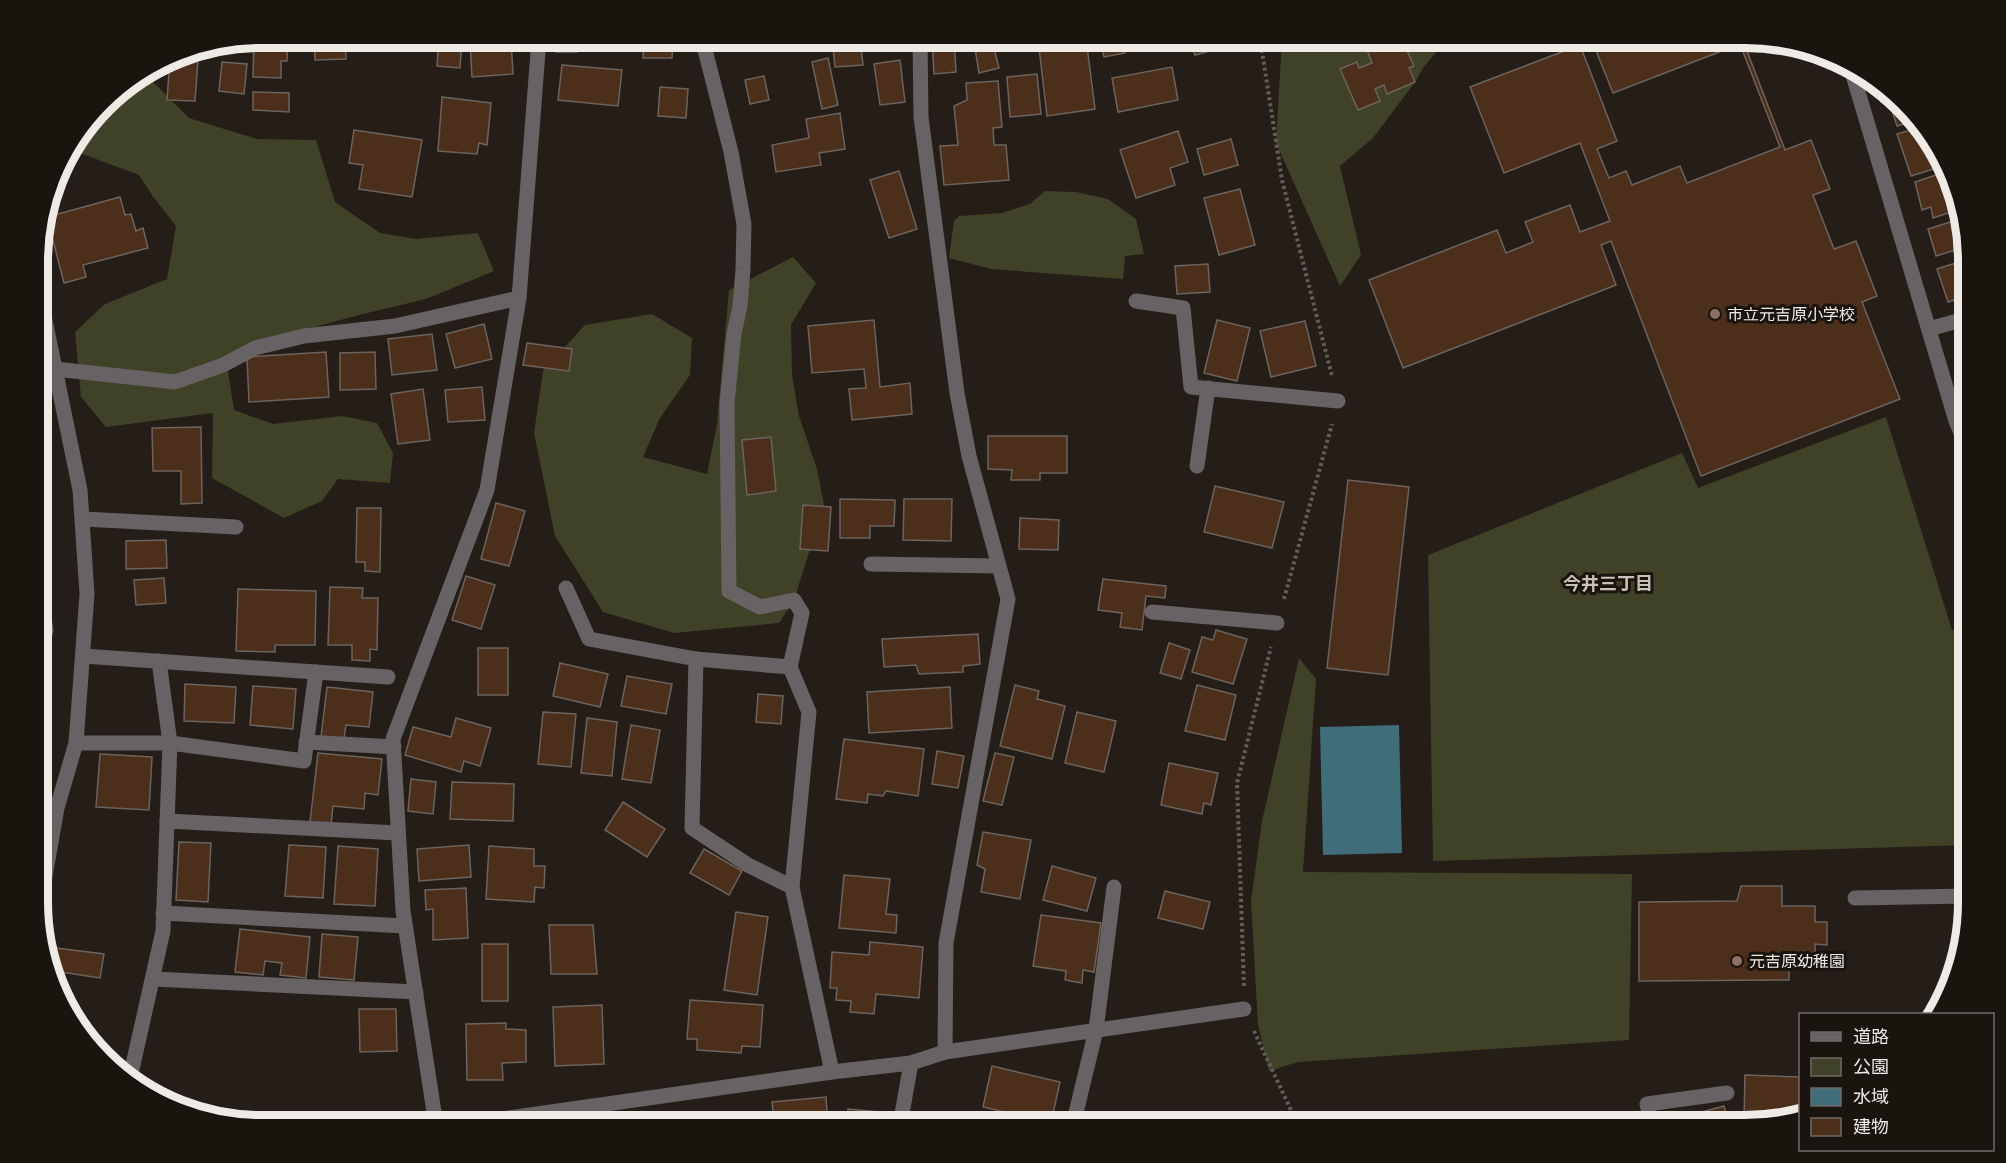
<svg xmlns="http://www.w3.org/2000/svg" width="2006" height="1163" viewBox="0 0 2006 1163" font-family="Barlow,'Noto Sans JP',sans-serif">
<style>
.green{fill:#3f4227}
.water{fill:#406d7a}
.building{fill:#4c2f1b;stroke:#6b635d;stroke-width:1.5}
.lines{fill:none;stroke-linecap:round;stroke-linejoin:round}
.path{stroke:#635d58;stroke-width:4;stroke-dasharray:3 3;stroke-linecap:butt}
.minor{stroke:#676263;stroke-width:15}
.education-dot{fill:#8d6e63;stroke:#1a140f;stroke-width:2}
.labels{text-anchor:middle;stroke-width:6;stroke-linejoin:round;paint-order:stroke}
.poi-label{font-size:16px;fill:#eeeae6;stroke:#1a140f;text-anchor:start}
.neighbourhood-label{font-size:18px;font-weight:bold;fill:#cac0ba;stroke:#1a140f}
.rim{fill:none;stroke:#eeeae6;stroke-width:8}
</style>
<rect width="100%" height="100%" fill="#241d18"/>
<!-- green -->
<g class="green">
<path d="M1282,38H1448L1423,68L1415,82L1373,138L1340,166L1361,255L1340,286L1276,143Z"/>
<path d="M145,74L189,118L257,139L316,140L335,202L380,233L416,239L478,233L494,271L426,299L359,315L259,342L227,364L234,410L273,424L342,416L377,423L393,453L390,483L338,479L322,501L284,518L212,478L213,413L106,427L81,397L75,332L105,304L167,279L176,226L154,198L139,175L72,150L114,93Z"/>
<path d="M1045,191L1076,192L1108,199L1136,219L1144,254L1125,256L1123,279L991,269L949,258L954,221L959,216L1002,213L1030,204Z"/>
<path d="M793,257L816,283L791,325L792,375L799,416L817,469L824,505L794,600L779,623L674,633L603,612L555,536L534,433L543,371L585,325L652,314L692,338L690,375L660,418L643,457L707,474L717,424L729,290Z"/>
<path d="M1886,417L1952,630L1968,629V669L1955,640L1968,681V845L1433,861L1428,555L1682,453L1698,488Z"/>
<path d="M1299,658L1316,679L1303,872L1632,874L1629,1040L1298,1062L1269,1071L1258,1025L1251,901L1262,821Z"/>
</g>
<!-- water -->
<path class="water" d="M1399,725L1402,853L1323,855L1320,727Z"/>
<!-- building -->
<g class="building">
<path d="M261,38H288L287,61H281V78L253,77L254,39Z"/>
<path d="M314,38H345L346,59L315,60Z"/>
<path d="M430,38H462L460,68L437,66L438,51L429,50Z"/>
<path d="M557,38H617V50L578,46L577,52H556Z"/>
<path d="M629,38H673L672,58H643L644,43L629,42Z"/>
<path d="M832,38H860L863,65L835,67Z"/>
<path d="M932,38H954L956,72L934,74Z"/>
<path d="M1086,38L1095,109L1047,116L1038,39Z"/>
<path d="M1099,38H1152L1124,44L1125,53L1104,57Z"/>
<path d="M1189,38H1234L1236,44L1195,55Z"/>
<path d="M1591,38H1744H1742L1785,150L1811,140L1830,189L1813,195L1834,249L1856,241L1877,296L1862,302L1900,399L1701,476L1611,241L1601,245L1616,285L1403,368L1369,280L1497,230L1506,253L1533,242L1525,222L1570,205L1580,232L1610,221L1580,143L1504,173L1470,87L1580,45L1617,141L1597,149L1609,178L1626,171L1632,185L1680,166L1687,183L1780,147L1740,44L1613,93Z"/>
<path d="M511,39L513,74L472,77L470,42Z"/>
<path d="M992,40L999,68L979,73L974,42Z"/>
<path d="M1389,40L1392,49L1404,44L1414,66L1409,68L1415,82L1387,94L1384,85L1375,89L1380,101L1358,110L1340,69L1357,62L1359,68L1372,63L1367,50Z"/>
<path d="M170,58L198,60L195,101L167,100Z"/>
<path d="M828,58L838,105L822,109L812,62Z"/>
<path d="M900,60L905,102L880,105L874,64Z"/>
<path d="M222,62L247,64L244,94L219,91Z"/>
<path d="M562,65L622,70L618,106L558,100Z"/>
<path d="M1172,67L1178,100L1118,112L1112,78Z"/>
<path d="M1037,74L1041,114L1010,117L1007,77Z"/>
<path d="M764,76L769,100L750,104L745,80Z"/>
<path d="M998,81L1002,127L993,128L994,145H1006L1009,180L944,185L940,146L958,145L954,106L967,100L966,83Z"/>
<path d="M660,87L688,89L686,118L658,116Z"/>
<path d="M253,92L289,93V112L253,110Z"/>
<path d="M442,97L491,103L487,145L479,143L477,154L438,151Z"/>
<path d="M1897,98L1903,103L1916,120L1897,126L1889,101Z"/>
<path d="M840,113L845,149L819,153L821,165L776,172L772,145L809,138L806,119Z"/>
<path d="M1921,127L1938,149L1943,166L1911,176L1897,134Z"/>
<path d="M354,130L422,140L412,197L359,189L363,165L349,163Z"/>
<path d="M1178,131L1188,162L1170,168L1175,185L1136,198L1120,150Z"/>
<path d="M1231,139L1238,165L1204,175L1197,149Z"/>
<path d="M899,171L917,229L889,238L870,180Z"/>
<path d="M1945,172L1957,210L1933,218L1931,207L1922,210L1915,182Z"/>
<path d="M1240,189L1255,245L1219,255L1204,198Z"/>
<path d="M120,197L125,215L131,214L136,231L143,228L148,248L83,265L86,277L64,283L47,217Z"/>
<path d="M1960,219L1968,246L1936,256L1928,229Z"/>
<path d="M1968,259V296L1948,302L1937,269Z"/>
<path d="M1208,264L1210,292L1177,294L1175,266Z"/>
<path d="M874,320L880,387L910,383L912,414L852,420L849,389L866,388L864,369L812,373L808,326Z"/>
<path d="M1217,320L1250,328L1237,381L1204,373Z"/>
<path d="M1305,321L1316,366L1271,377L1260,331Z"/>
<path d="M484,324L492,359L455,368L446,334Z"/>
<path d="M1968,333V368L1959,336Z"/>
<path d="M432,334L437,370L392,375L388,339Z"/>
<path d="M527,343L572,349L569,371L523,365Z"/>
<path d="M326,352L329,397L249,402L247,357Z"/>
<path d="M375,352L376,389L340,390V353Z"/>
<path d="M482,387L485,420L448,422L445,390Z"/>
<path d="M423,389L430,440L398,444L391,394Z"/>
<path d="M201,427L202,503L181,504V471H153L152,428Z"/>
<path d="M988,436H1067V473H1040V480H1011L1012,470L988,469Z"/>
<path d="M771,437L776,491L747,495L742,440Z"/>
<path d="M1348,480L1409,487L1388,675L1327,668Z"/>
<path d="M1215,486L1284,502L1272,548L1204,532Z"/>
<path d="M840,499L895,500L894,526H870V538H840Z"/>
<path d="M904,499H952L951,541L903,540Z"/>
<path d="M496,503L525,511L509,566L481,559Z"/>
<path d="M803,505L831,507L828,551L800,549Z"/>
<path d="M357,508H381L380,572L365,571V562H356Z"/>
<path d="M1020,518L1059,520L1058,550L1019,549Z"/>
<path d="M166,540L167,568L126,569V541Z"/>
<path d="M466,576L495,585L481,629L452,620Z"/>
<path d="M164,578L166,603L136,605L134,580Z"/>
<path d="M1103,579L1166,586L1165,598L1146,596L1142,630L1120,627L1122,613L1098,610Z"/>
<path d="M330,587L363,588L362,598H378L377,650L370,649V661L352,660V645H328Z"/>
<path d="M238,589L316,591L315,645H275V652L236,651Z"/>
<path d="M1216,630L1247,639L1233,684L1192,672L1202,637L1213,640Z"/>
<path d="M978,634L980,664L963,666V672L919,674L916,665L884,667L882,639Z"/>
<path d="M1169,643L1190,650L1181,679L1160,673Z"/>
<rect x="478" y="648" width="30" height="47"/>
<path d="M560,663L608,674L600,707L553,696Z"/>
<path d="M627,676L672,684L666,714L621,706Z"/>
<path d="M185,684L236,687L234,723L184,721Z"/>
<path d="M1015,685L1039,691L1037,699L1065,706L1052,759L1000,746Z"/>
<path d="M1197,685L1236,695L1225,740L1185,731Z"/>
<path d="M253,686L296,689L293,729L250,725Z"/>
<path d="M327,687L373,692L369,727L346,725L344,739L321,737Z"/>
<path d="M950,687L952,728L869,733L867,692Z"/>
<path d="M758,694L783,696L781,724L756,722Z"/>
<path d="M543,712L576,714L571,767L538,764Z"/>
<path d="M1077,712L1116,721L1104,772L1065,763Z"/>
<path d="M456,718L491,728L480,766L464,761L461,772L405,755L413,727L451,737Z"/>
<path d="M587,718L617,722L612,776L581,773Z"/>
<path d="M631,725L660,730L651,783L622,779Z"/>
<path d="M844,739L924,749L918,796L886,791L883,796L868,794L867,803L836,799Z"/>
<path d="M937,751L964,756L958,788L932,784Z"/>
<path d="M318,753L382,759L378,795L365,793L364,809L333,806L331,825L310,822Z"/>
<path d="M995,753L1014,757L1002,805L983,801Z"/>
<path d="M100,754L152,757L149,810L96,807Z"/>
<path d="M1169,763L1218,773L1211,805L1204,803L1202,814L1161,805Z"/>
<path d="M411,779L436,782L433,814L408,811Z"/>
<path d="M452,782L514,784L513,821L450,819Z"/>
<path d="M623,802L665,829L647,857L605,830Z"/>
<path d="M983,832L1031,840L1020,899L981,892L985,869L977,865Z"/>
<path d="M179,842L211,843L208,902L176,900Z"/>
<path d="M289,845L326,847L323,898L285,896Z"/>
<path d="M469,845L471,877L419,881L417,849Z"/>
<path d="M338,846L378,849L375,906L334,904Z"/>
<path d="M489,846L534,849V866H545L544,888L535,887L534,902L486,899Z"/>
<path d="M704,849L742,871L729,895L690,873Z"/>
<path d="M1052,866L1096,878L1087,911L1043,900Z"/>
<path d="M844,875L890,879L886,914L897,915L896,933L839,928Z"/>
<path d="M1741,886H1782V906H1815V922H1827V945L1815,944V960H1789V980L1639,981V902L1737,901Z"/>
<path d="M466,888L468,938L433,940V909L426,910L425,890Z"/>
<path d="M1165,891L1210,902L1203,929L1158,918Z"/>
<path d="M736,912L768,917L757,995L724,990Z"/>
<path d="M1041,915L1101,923L1094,972L1083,970L1082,983L1065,980L1066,971L1033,966Z"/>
<path d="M549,925H593L597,974H551Z"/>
<path d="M240,929L310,937L306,978L280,975L282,963L265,961L263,975L235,972Z"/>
<path d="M322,934L358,937L354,980L319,977Z"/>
<path d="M870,942L923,947L919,998L876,994L874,1014L850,1012L851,1001L836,1000L837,988H830L832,952L869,955Z"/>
<rect x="482" y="944" width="26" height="57"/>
<path d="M56,948L104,954L100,978L55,971L53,967Z"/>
<path d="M690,1000L763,1005L760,1047L742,1046L741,1053L697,1050V1039H687Z"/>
<path d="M602,1005L604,1064L555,1066L553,1007Z"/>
<path d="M359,1009H396L397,1051L360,1052Z"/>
<path d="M506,1023V1029L526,1030V1062L502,1063L503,1080H467L466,1024Z"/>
<path d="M992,1066L1060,1082L1051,1123L983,1107Z"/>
<path d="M1745,1075L1800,1077V1112L1776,1120L1744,1119Z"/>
<path d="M826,1097L828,1125H759V1122L774,1121L772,1102Z"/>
<path d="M1724,1106L1729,1125H1673L1672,1120Z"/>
<path d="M848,1109L880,1112L879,1125H847Z"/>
<path d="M1621,1116L1624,1125H1593Z"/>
</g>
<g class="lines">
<!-- path -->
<g class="path">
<path d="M1260,38L1282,180L1332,376"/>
<path d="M1284,599L1332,424"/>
<path d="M1244,986L1237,783L1271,647"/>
<path d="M1254,1031L1298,1125"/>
</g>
<!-- minor -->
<g class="minor">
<path d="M702,38L731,152L744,224L743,269L740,306L734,334L727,403L729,591L760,607L794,600L802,613L790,667L809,712L792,887L832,1072"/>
<path d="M920,38L921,117L957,393L969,456L1008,599L946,943L945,1052"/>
<path d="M1850,65L1956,421L1968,449"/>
<path d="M39,291L80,490L87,594L76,743L57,808L39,911"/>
<path d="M1136,301L1183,308L1191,387L1338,401"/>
<path d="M1929,329L1968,318"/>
<path d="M55,369L175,382L223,365L255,348L304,336L395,326L519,298"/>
<path d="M1197,466L1208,388"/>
<path d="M83,519L236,527"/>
<path d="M871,564L998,566"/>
<path d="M39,585L46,630L39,657"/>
<path d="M566,588L589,639L696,659L790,667"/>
<path d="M1152,612L1277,623"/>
<path d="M83,656L388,677"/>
<path d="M696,659L692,828L748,865L792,887"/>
<path d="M306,742L394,747"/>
<path d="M76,743H170L304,761L316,672"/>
<path d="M167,821L398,833"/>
<path d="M39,829L55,811"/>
<path d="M1855,898L1968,896"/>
<path d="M163,913L405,926"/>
<path d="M153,979L416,992"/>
<path d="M130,1078L163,931L170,743L159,661"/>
<path d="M436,1125L403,911L393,739L487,490L519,298L538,52L534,38"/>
<path d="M459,1125L832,1072L911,1063L945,1052L1244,1009"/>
<path d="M900,1125L911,1063"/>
<path d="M1073,1125L1096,1030L1114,887"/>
<path d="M1652,1125L1647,1104L1727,1093"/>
</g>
</g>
<!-- markers -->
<g class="education-dot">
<circle cx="1715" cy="314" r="6"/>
<circle cx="1737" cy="961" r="6"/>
</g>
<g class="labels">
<!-- poi labels -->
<g class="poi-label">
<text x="1727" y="320">市立元吉原小学校</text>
<text x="1749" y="967">元吉原幼稚園</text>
</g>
<!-- neighbourhood labels -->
<g class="neighbourhood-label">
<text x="1608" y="590">今井三丁目</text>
</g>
</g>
<!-- crop -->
<path d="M0 0H2006V1163H0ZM261 48H1745A213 213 0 0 1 1958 261V902A213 213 0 0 1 1745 1115H261A213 213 0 0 1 48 902V261A213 213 0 0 1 261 48Z" fill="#1a140f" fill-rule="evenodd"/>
<path class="rim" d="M261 48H1745A213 213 0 0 1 1958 261V902A213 213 0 0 1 1745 1115H261A213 213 0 0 1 48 902V261A213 213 0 0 1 261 48Z"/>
<!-- legend -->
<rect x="1799" y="1013" width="195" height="138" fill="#1a140f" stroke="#6f6a65" stroke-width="1.5"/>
<rect x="1811" y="1032" width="30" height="9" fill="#676263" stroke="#6f6a65" stroke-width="1.5"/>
<text x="1853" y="1043" font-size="18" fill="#eeeae6">道路</text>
<rect x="1811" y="1058" width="30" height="18" fill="#3f4227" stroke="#6f6a65" stroke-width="1.5"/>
<text x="1853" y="1073" font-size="18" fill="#eeeae6">公園</text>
<rect x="1811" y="1088" width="30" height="18" fill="#406d7a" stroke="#6f6a65" stroke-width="1.5"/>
<text x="1853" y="1103" font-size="18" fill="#eeeae6">水域</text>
<rect x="1811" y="1118" width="30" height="18" fill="#4c2f1b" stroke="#6f6a65" stroke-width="1.5"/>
<text x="1853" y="1133" font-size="18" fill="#eeeae6">建物</text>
</svg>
